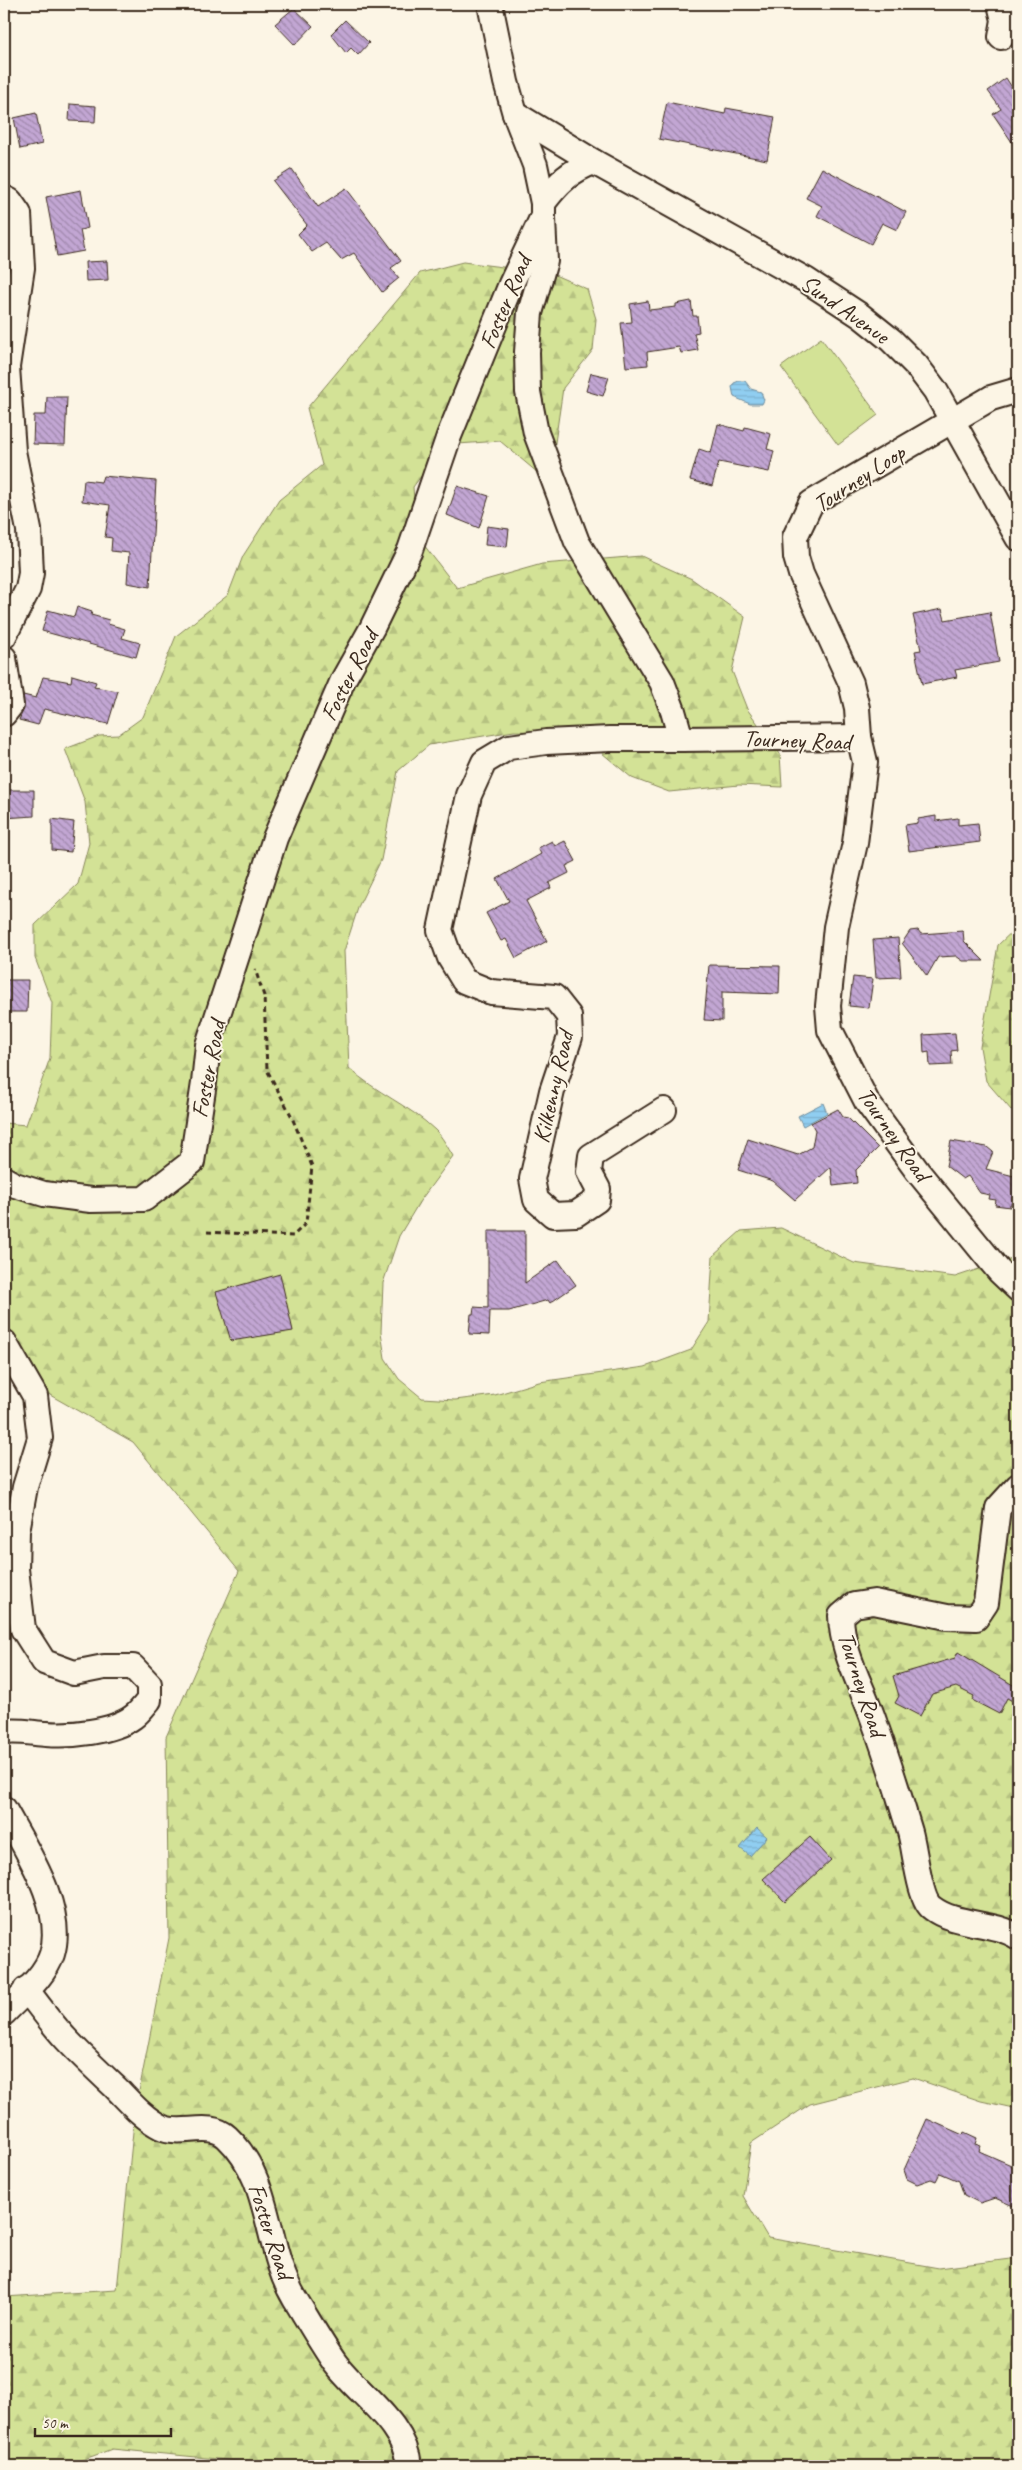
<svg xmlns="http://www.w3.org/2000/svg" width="1022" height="2470" viewBox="0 0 1022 2470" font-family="Caveat,sans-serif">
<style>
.green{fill:#d3e296;stroke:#87865a}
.forest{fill:url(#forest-firs);stroke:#87865a}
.water{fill:url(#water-rules);stroke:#6e8c9d}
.building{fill:url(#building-back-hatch);stroke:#3b2a1e}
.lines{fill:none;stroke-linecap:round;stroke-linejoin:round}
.minor-casing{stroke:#3b2a1e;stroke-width:28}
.path{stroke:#3b2a1e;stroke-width:3;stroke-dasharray:5 4;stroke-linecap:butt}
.minor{stroke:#fcf5e5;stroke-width:24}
.labels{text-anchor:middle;stroke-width:4;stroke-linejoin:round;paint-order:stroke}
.street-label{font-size:24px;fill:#3b2a1e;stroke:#fcf5e5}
</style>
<defs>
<pattern id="forest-firs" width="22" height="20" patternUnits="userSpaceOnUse" patternTransform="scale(1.25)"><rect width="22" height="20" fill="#d3e296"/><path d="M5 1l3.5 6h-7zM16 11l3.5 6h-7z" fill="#b6c281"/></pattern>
<pattern id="water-rules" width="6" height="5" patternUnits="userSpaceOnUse" patternTransform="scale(1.25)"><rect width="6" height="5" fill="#90cef1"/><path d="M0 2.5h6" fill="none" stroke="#7db1ce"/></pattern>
<pattern id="building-back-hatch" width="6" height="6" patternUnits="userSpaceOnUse" patternTransform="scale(1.25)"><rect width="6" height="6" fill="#c2a6d3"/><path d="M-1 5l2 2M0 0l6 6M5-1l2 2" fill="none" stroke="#9f87ab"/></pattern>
</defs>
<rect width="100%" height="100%" fill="#fcf5e5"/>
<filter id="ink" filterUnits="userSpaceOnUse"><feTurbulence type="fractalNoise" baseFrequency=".02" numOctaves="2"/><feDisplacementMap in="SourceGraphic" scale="10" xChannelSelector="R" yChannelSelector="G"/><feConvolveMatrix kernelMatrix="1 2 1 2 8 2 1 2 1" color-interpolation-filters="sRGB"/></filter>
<g filter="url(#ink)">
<!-- green -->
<path class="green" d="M821,338L878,415L838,445L781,367Z"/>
<!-- forest -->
<g class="forest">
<path d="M463,262L550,273L587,289L596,319L593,350L563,388L552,463L538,473L500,441L444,445L413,487L417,536L457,588L542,564L641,556L692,579L745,617L732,671L747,709L780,754L782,787L739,785L669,792L632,778L578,733L514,731L429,745L398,771L381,860L359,905L344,951L349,1068C376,1093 409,1105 435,1130C442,1136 448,1148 453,1156L420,1201L399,1236L383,1283L381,1332L385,1358L399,1379L422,1398L455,1400L495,1395L539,1382L645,1367L691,1350L709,1322L713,1256L741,1231L781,1228L854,1263L955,1277L1018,1256V2109L981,2101L913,2078L810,2104L751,2143L743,2196L768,2238L939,2268L1018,2258V2466H291L112,2449L66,2466H4V2297L117,2290L135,2112L169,1938L166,1737L239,1571L133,1442L4,1369V1123L26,1125L50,1058L52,1003L35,958V925L78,884L89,843L85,802L65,749L99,736L118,735L143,717L176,636L228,595L243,556L279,500L322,465L307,408L420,273Z"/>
<path d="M1018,926V1118L986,1081L980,1047L998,945Z"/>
</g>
<!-- water -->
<g class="water">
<path d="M739,381H745L751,389L761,392L764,400L762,404H750L734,397L732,387L734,383Z"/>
<path d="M823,1103L827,1113L803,1126L798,1116Z"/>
<path d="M757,1828L767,1837L750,1856L740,1848Z"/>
</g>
<!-- building -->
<g class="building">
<path d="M294,8L313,26L295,45L275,24Z"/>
<path d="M345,20L369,43L358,55L351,48L346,53L331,34Z"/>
<path d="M1006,78L1018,97V151L993,114L1001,109L988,91Z"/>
<path d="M667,102L725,114L726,108L775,117L767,160L659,139Z"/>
<path d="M70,104L96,106L95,122L69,121Z"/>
<path d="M36,113L42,144L20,149L14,118Z"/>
<path d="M822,168L906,212L897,230L882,223L871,244L817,216L822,206L806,198Z"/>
<path d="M292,169L318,207L346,188L401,261L391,268L399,278L382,292L354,253L341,260L326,243L312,252L298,234L307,225L273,181Z"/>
<path d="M81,190L88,228L80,230L84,251L57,256L46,197Z"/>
<path d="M107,261L108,280L86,281L85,262Z"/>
<path d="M648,301L649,310L676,307V304L691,301L693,316H697L699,332L694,333L698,350L681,353L679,347L647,352L648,365L626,367L621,323L632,322L630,304Z"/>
<path d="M591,373L609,377L603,396L586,391Z"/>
<path d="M47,397H67L65,445L33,444L34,415H46Z"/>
<path d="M718,424L744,431L745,427L771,434L767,449L774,451L769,472L719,462L712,486L690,480L699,449L711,453Z"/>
<path d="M103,476L156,481L150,587L127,583L129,553L111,551L112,538L105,537L110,505L82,501L84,480L101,482Z"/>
<path d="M457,486L489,496L479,528L447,515Z"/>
<path d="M487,526L509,529L507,547L485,545Z"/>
<path d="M77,607L92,612L91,615L109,620L108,624L125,629L122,638L140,643L136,657L42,631L48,610L74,617Z"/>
<path d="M942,609L945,620L990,612L999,662L955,670L957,677L922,684L915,651L921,650L913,615Z"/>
<path d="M72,675L96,682L94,687L118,691L108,724L44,709L38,725L19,720L24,708L23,695L36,698L43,677L71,682Z"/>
<path d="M4,790H34V816L4,818Z"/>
<path d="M936,816V821L958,818V825L978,823L980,842L909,851L905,825L918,823V819Z"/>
<path d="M52,819L74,822L71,852L52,850Z"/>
<path d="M552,841L555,846L565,841L576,861L566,866L569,873L549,883L551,888L526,901L547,941L516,958L506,939L501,941L486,913L509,901L497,879L541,854L538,848Z"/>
<path d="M918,930L921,934L963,931L964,941L984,961H963L956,956L938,957L927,976L902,943L910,931Z"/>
<path d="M898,938L901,977L876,978L873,940Z"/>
<path d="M709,965L780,966L779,994L722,992V1021L704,1020Z"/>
<path d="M853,977L873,979L869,1008L849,1006Z"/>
<path d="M4,980H28L27,1012H4Z"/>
<path d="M955,1033L957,1050L951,1051L952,1065L930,1066L929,1052L924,1053L923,1035Z"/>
<path d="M838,1109L843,1117L848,1118L878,1148L856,1170L857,1183L833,1186L831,1167L795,1200L773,1181L738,1170L748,1139L798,1155L812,1147L815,1130L811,1123Z"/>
<path d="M951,1141L987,1147L993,1152L986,1169L1018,1177V1205L1010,1204V1207L995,1205L996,1200L989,1199L990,1195L980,1193L968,1176L963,1179L946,1166Z"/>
<path d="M488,1231H525V1283L558,1260L576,1285L550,1303L548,1300L509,1311H490L489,1335L469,1334L471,1314H473L474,1307L488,1308Z"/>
<path d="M280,1274L293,1331L231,1341L216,1292Z"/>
<path d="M958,1652L1018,1688V1704L1007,1698L999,1714L972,1700L974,1696L956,1687L932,1694L920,1716L895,1703L899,1696L893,1676L955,1658Z"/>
<path d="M810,1837L831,1860L785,1902L763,1879Z"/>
<path d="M927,2119L963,2135L964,2132L977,2138L975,2144L981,2146L979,2151L1018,2168V2208L995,2198L980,2203L964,2195L959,2181L940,2173L936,2181L931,2179L917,2184L907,2179L904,2170Z"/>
</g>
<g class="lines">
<!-- minor casing -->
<g class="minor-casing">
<g id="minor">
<path d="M1000,4L1004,20L1001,37"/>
<path d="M515,114L594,162L806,280L861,316L891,340L916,365L935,390L1018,538"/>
<path d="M4,198L10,201L19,214L22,268L7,367L13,451L29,530L31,573L28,589L4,636"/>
<path d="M543,203C558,183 571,170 594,162"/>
<path d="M543,219L545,261L530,313L527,352L528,392L536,433L577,542L662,682L673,711L681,739L859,737"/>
<path d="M1018,390L991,398L811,503L795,537L796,557L801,574L851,683L857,708L859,737L865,762L855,843L836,927L828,1006L830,1030L867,1102L918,1172L999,1271L1018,1289"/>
<path d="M4,658L11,705L4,714"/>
<path d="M664,1110L591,1156L589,1172L598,1189L597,1200L576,1214L553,1215L536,1200L532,1179L552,1091L570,1037L569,1016L554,997L491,992L464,981L450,958L440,930L469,795L484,762L509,747L546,742L610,739H681"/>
<path d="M4,1179L15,1185L44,1194L91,1200L144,1199L192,1162L204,1083L208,1045L275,838L343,680L372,628L410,550L449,436L511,284L543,216V203L535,165L515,114L506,82L490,4"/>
<path d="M4,1342L35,1396L40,1438L25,1487L17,1531L16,1569L23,1629L44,1662L74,1673L104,1667H133L149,1684V1700C144,1706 139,1713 133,1717C113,1732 70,1736 46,1734C32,1733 18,1730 4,1732"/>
<path d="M1018,1486L998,1508L986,1603L976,1618L947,1617L874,1602L854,1605L841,1616C842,1655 863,1687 875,1724C888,1759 899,1796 910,1832C915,1849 919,1899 932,1908C955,1926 993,1921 1018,1937"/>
<path d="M4,1809C25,1848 66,1908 52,1954C45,1977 19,1997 4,2013"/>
<path d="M26,1989C39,2006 52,2024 66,2039C82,2056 99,2072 115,2087C129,2101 143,2118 161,2127C181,2137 209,2120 227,2137C273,2180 264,2248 295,2299C308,2320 321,2343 335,2363C359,2395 406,2424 409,2466"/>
</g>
</g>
<!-- path -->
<path class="path" d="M207,1232L293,1236L306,1223L312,1166L291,1115L267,1070L264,996L255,969"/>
<!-- minor -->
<use href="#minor" class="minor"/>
</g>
</g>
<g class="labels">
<!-- street labels -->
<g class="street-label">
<text transform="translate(505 302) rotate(-67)" y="8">Foster Road</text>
<text transform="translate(845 309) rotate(35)" y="8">Sund Avenue</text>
<text transform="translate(859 478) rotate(-33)" y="8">Tourney Loop</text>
<text transform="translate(349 675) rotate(-63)" y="8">Foster Road</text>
<text transform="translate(797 740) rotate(2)" y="8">Tourney Road</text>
<text transform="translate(208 1069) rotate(-79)" y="8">Foster Road</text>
<text transform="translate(553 1087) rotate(-77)" y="8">Kilkenny Road</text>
<text transform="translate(894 1134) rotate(55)" y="8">Tourney Road</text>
<text transform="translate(862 1684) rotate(72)" y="8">Tourney Road</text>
<text transform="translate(271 2231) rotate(72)" y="8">Foster Road</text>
</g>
</g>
<!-- margin -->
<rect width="1022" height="2470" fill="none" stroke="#fcf5e5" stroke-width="20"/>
<rect x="10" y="10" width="1002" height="2450" fill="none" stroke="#3b2a1e" stroke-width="2" filter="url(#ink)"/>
<!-- scale -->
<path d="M35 2428v8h136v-8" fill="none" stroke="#3b2a1e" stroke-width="2.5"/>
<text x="42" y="2428" font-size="15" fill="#3b2a1e" stroke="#fcf5e5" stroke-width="4" paint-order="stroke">50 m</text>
</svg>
